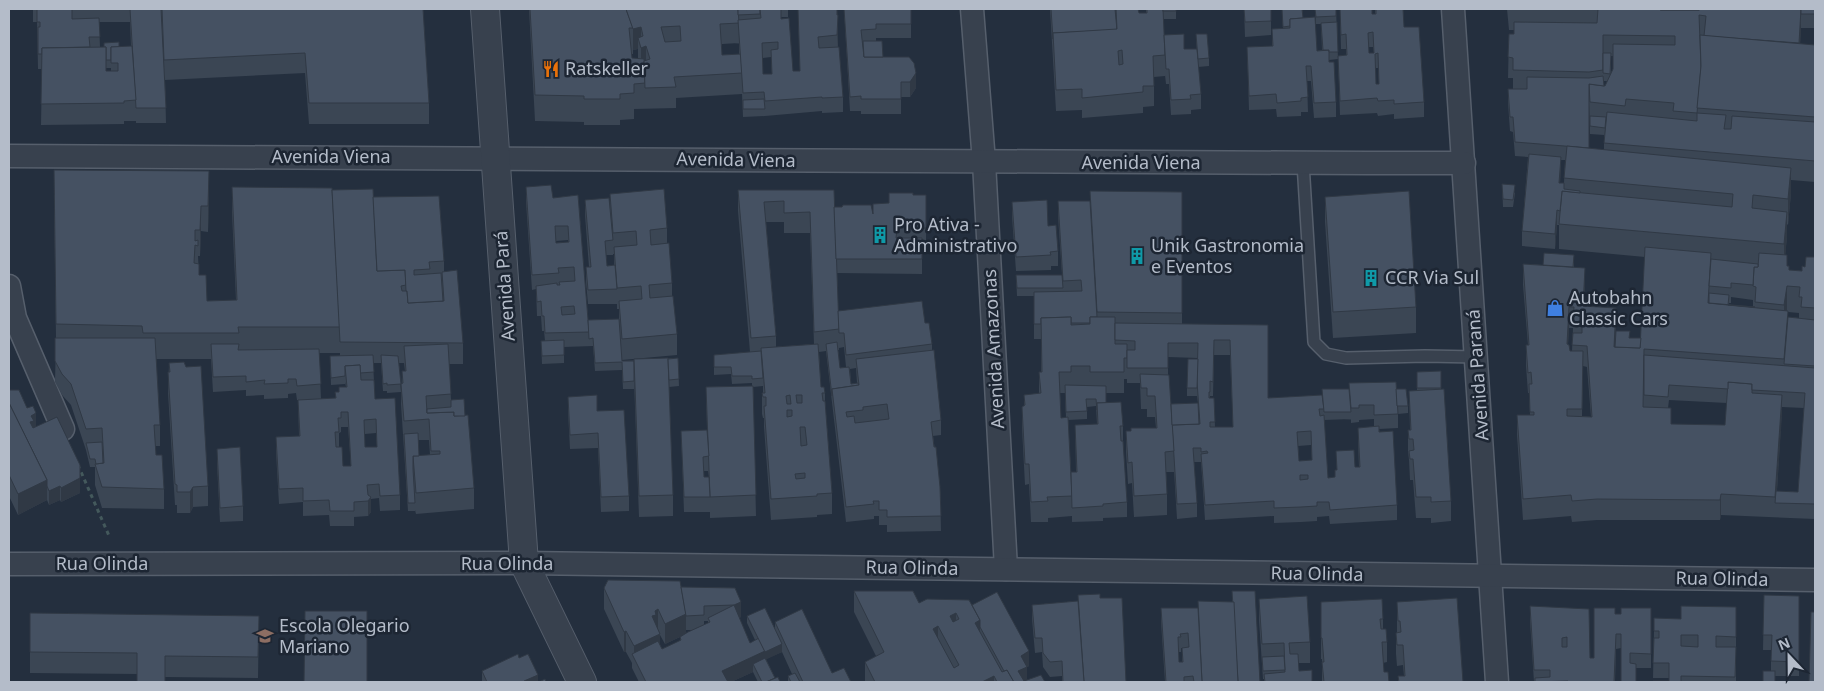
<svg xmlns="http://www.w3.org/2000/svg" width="1824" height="691" viewBox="0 0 1824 691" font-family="'Noto Sans',sans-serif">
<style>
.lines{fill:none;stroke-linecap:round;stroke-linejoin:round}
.service-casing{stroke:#565f6c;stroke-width:14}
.minor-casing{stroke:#565f6c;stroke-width:25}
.tertiary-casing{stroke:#565f6c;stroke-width:30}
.path{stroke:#44595c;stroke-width:3;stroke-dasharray:4 4;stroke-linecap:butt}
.service{stroke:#38414e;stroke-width:11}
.minor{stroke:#38414e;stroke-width:22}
.tertiary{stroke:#38414e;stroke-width:28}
.wall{fill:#3b4654;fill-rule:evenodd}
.shaded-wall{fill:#303945}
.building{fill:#455162;stroke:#303945;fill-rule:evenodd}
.labels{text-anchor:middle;stroke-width:5;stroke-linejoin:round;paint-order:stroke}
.poi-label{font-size:18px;fill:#b4bcc9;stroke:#1d2633;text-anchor:start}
.street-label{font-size:18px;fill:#b4bcc9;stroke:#1d2633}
</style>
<rect width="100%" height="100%" fill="#242f3e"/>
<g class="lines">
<!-- service casing -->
<g class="service-casing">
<path id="service" d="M1303,163L1314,342L1326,354L1346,358L1425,356L1477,357"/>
</g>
<!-- minor casing -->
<g class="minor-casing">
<g id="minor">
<path d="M972,9L984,162L1006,569"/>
<path d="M1453,9L1497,682"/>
<path d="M9,156C494,157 979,164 1464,163"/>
<path d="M9,286L15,318L63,429"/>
<path d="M9,564L524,563L1815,580"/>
</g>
</g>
<!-- tertiary casing -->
<g class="tertiary-casing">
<path id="tertiary" d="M485,9L524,563L582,682"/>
</g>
<!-- path -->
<path class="path" d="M78,465L110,538"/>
<!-- service -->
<use href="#service" class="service"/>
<!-- minor -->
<use href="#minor" class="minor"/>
<!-- tertiary -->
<use href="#tertiary" class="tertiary"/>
</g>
<!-- wall -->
<g class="wall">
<path d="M33,9H423L429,103V124H309L305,73L165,80L166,123H136V121H124V124L41,125L42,69H38L37,22H33ZM99,22H130L131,46L100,47ZM106,68H111V71H106Z"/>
<path d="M529,9H788V17H781L793,71H800L798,9H837L838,30V47L843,97V112L822,113V111L765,116L743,117L742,94L676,98V108L634,109V119L620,120V125H584V122L535,121ZM739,40V54L722,55V44L739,43ZM638,49V58H632L631,54H633V50ZM771,57L772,74H763V58Z"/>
<path d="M844,9H911V38H876V41L883,57L916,88L910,97H901V114H861V111H850Z"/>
<path d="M1050,9H1138L1139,13H1146V9H1176V19H1163L1164,35L1184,49L1197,54L1196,34L1209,58V66L1198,67L1201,94V109L1191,110V114L1171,115L1169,84H1166L1165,75V76L1154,77V106L1143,107V113L1082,118V110L1056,111Z"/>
<path d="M1244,9H1271V35L1245,37Z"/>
<path d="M1282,9H1302L1303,18L1317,51L1322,50L1321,24H1316L1315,9H1336L1338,59L1329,60L1336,102V117L1314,118L1311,81H1307L1308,112H1301V116L1277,117L1276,109L1249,110L1247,47L1272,46V29H1283Z"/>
<path d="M1340,9H1372V14H1375V9H1403L1404,27L1424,102V117L1394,119V114L1378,116L1377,113L1340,115L1338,56L1346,55V49H1341ZM1368,47H1373L1374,53H1369ZM1376,68H1378L1379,84H1376Z"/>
<path d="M1507,9H1815V28H1801L1800,44L1815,45V182L1791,180V193L1788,225L1787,224V237L1785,255L1787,266L1789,270L1802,271L1805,267L1815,257V519L1721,515L1720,520H1597L1572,522L1571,516L1523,520L1517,435V415H1530L1529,393H1528L1526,366V345H1528L1523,285V264L1543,265L1574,263V267L1585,289L1584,306L1616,331L1630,338H1641L1645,257L1559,249V225H1557L1555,249L1522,246V231L1528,157L1515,156L1513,132L1510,131L1508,103V89H1513V78H1508L1509,34H1514V30H1509ZM1611,56H1613V69L1611,73ZM1603,81H1607L1605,86H1604ZM1589,105L1590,134L1604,135V150L1589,148ZM1561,160H1565L1564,183H1560ZM1731,297L1753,300V307L1728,305L1729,303H1731ZM1788,312L1799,313V318L1788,317ZM1569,328H1573L1572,351H1570L1568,344ZM1583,366L1587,367L1591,417L1582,416ZM1669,400L1727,403L1725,425L1671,424L1668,408ZM1782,407L1804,408L1798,492L1777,491Z"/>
<path d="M1502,184L1515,193L1513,207H1503Z"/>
<path d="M232,187L332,190L373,197L444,261V272L463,343V364H449L451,400L465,416L474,488V509L416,514L415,510V511H408L401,404L402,371H405L404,363H399L401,392L387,393V391H383L381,363H373L375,399L400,495V510L380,511L379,498L371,499V512L368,516L354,517V526H330L329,515L303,516V502L279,504L276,452V437L299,436L298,400H297L296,393L288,394V398L264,399V395L246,396V390L213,392L211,359H156L160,425V446H155L156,455L164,489V509L102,508L95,485V467H90L86,450L71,405L62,395L55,382L56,338L54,195L209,197L208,232L201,231L200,256H198L199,275L207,301L236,300L232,213ZM319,353H340V356H330L331,385L345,384V382L346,387L339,392L335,398L321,399ZM341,427H348L351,466H343L336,447H339V433L341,432ZM376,433L377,447H365V434ZM418,440H429L430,455L419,456Z"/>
<path d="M526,187L553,198L578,195L588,320L619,319V309H617V304H588L586,282V267H589L585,215V200L610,203V194L667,228V243L672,283V297L677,334V355L622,360V361L678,358L679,386L669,387L673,495V516L639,517L634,380V389H623L622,370L595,371L593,346L564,347V363L542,364L541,341H545L544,331H542L541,316H537L536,289L532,290L526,202ZM568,240V242L556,243V241ZM613,254H614V265L607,266L606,255H613Z"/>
<path d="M738,190L873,214L889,203L913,195H926V243H922V274L837,273L838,311L925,323L932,344V350L941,420V435L933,436L940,487L941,531L887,532V525H879V516H874V519L846,522L826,351L819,352L821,387L825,393V401L832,493V514L817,515V517L771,520L764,427V418H763L762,414V393H763V386L753,387L756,516L710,518V512H684L681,431L707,430L706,387L752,386V383L732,384L731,374L714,375V355L750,352L738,211ZM766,222H784V233H810L814,344L776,347V336ZM844,347L846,367L840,368L838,350H839V348ZM856,368L857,383L851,384L850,369ZM704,471H708L709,477H704Z"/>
<path d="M1090,191L1182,192V324L1268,325V398L1322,395L1349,390V383L1396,389L1408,406V413L1398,414V428L1379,429L1397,505V520L1330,524L1329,516L1317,517V521L1301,522L1274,523V516L1205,520L1201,462H1194L1197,503V517L1177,519L1174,471V472H1166L1167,494V515L1134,517L1132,483L1128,484L1126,452V431H1131V428H1156L1155,417H1147V409H1141L1140,383H1127V379H1124V393H1106V403L1123,426V441H1121L1127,502V517L1103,518V521L1072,522V516L1048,518V522H1031L1029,484L1025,485L1022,428V407L1024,406V395L1039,394V372H1041V339H1034V296H1017L1016,275H1062L1058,216V201L1090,202ZM1214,355H1230L1233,427H1215L1214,398H1210V396H1213ZM1168,357L1198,358L1187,388V396H1197L1198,403L1171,404L1168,375ZM1060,393H1065L1066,418H1061ZM1096,406L1097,424L1075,425L1076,472H1071L1068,420L1087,419V407ZM1351,417V423L1359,422V420L1374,419V427L1358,428V442L1359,467H1355L1336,451L1337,470L1335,477L1328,478L1324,420L1351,419ZM1311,445L1312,460L1299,461L1298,446Z"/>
<path d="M1325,197L1416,307V333L1333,338L1325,222Z"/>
<path d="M1012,202L1048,226L1058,251V266H1051V270L1016,271L1012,217Z"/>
<path d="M169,363L208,486V506L193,507L190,513H177V505H175L168,393Z"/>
<path d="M1441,371V389L1451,501V521L1431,523V518H1416L1413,480H1410L1409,460L1408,451V430H1410L1409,391H1417V372Z"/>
<path d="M9,390L36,426L80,493L61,502L60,500L49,505L47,500L18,515L9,496Z"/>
<path d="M568,397L597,411L629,496V511L601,512L598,448L570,449L568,411Z"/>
<path d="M217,449L243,506V521L220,522L217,464Z"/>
<path d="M681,587L735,588L741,617L739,618L750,643L755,640L747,623V616L775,629V622L832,673L851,682H788V676L792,674L782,652L766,659L775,678L780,682H757H758L753,672L731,682H639L632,668V663L626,652H624L604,609V588ZM704,621H708V623L704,625ZM686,630H693L686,634ZM660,635L665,644L680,637V641L662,649L660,646Z"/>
<path d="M854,591L919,603L972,605L1029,666L1027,667V680L1045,682H865V662L876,656L854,612Z"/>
<path d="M1232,591L1260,682H1165L1161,622V608H1198L1232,602ZM1181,648H1182V662H1179V652H1181Z"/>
<path d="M1078,595L1100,598L1126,682H1062V676L1050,677L1043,667L1042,652L1035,653L1032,619V605L1078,601Z"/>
<path d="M1764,595L1799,596V676H1775L1771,671V650H1763Z"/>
<path d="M1259,599L1310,642V663H1298L1299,671L1312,682H1264V679H1263L1259,620Z"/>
<path d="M1321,602L1383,619V629L1387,642V662L1383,663L1384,672L1389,682H1322V659H1321Z"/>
<path d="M1397,602L1463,682H1398V676H1404L1403,665L1397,666L1396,654V633H1397Z"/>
<path d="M1530,606L1590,658H1594L1615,614H1621L1651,608V668H1636V682L1621,648L1616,649L1615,682H1534L1530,621Z"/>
<path d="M1736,607V682H1653L1669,681V678H1653L1654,631Z"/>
<path d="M30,613L259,616L258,678L165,677L137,674L30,673Z"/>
<path d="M519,658L538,682H482V671Z"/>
</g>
<!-- shaded-wall -->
<g class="shaded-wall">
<path d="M1801,9V28L1799,69V48Z"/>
<path d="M838,15V30L837,49V35Z"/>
<path d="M641,27V46L638,38V49L633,50V29Z"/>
<path d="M646,46V67L641,68V48Z"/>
<path d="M916,73V88L910,97V82Z"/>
<path d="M1561,157V172L1559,197V183Z"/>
<path d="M1791,168V193L1788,225V199Z"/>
<path d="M209,171V197L208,232V206Z"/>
<path d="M201,206V231L200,256V230Z"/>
<path d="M1557,210V225L1555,249V234Z"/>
<path d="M1787,212V237L1784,270V244Z"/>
<path d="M1585,268V289L1583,327V306Z"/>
<path d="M1787,286V312L1784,331V305Z"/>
<path d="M1569,307V328L1567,365V344Z"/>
<path d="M1616,308V329L1614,360V347Z"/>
<path d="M1782,395V416L1776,503H1775V518V497Z"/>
<path d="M36,413V428L30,437V422L31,416Z"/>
<path d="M80,478V493L61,502V488Z"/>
<path d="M47,480V500L18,515V494Z"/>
<path d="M60,486V500L49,505V491Z"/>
<path d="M193,487V507L190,513V492Z"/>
<path d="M1721,494V515L1720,520V500Z"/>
<path d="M371,497V512L368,516V501Z"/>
<path d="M741,602V617L734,620V605Z"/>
<path d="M658,609V630L652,616L655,611Z"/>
<path d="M956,613V634L950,616Z"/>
<path d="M686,614V634L665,644V624Z"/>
<path d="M980,620V641L975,623Z"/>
<path d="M938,626V647L933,629Z"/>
<path d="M626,631V652H624V632Z"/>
<path d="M660,634V655L634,657V646Z"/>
<path d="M782,644V652L765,660L753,664V672L731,682H722V671L765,651Z"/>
<path d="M1029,651V666L1027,667V681L1018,682V671L1021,656Z"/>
<path d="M538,675V682H524V681Z"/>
<path d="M994,676V682H982Z"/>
</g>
<!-- building -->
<g class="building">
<path d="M37,9H72V19L99,18L100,37H89L90,47L42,48V54H38V27H40V22H37Z"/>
<path d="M130,9H161L166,108H136Z"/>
<path d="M162,9H423L429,103H309L305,53L164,60Z"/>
<path d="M530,9H626L633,28H629L632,58L644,59L645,83L634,84V93L620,94V99H584V96L535,95Z"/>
<path d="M626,9H738L739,23L720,24L722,55L741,54L742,73L674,77L676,87L645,88L644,61L650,59L646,46L641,48L638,38L643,36L641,27L633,29ZM680,26L681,41L665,42L661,27Z"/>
<path d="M738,9H760V14L738,15Z"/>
<path d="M760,9H781V19L789,18L793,71H800L798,9H837V15H838L837,35L818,37L819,48L839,47L843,97L822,98V97L765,101L764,92L743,93L738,20L761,18ZM778,42V49L771,50L772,74H763L762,43Z"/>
<path d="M844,9H911V24H876V29L861,30L864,57H909L914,63L916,73L910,82H901V99H861V96L850,97Z"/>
<path d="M1051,9H1115L1117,30L1053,33V39Z"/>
<path d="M1116,9H1138L1139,13H1147V9H1163L1165,55L1153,56L1154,86H1143V92L1082,98V89L1056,90L1053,33L1117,29ZM1122,50L1123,64L1119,65L1118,51Z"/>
<rect x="1163" y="9" width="13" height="2"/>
<path d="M1244,9H1271V21L1245,22Z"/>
<path d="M1282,9H1302L1303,18L1290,19V26L1283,27Z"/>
<path d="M1315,9H1336V16L1316,17Z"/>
<path d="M1340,9H1372V14H1376V9H1403L1404,27H1419L1424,102L1394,104V100L1378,101L1377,98L1340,101L1338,56L1347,55L1346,34L1341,35ZM1373,32L1374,53H1369L1368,33ZM1378,53L1379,84H1376L1375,54Z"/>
<path d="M1509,9H1660V10H1699V9H1801L1799,43L1704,36L1706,16L1699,15L1701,67L1697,113L1673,111L1674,103L1626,99L1625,106L1590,102L1589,84L1605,86L1613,69V44L1675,45V36L1603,35V70L1589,72L1513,70V58L1508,57L1509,34H1514V22L1597,23L1598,9Z"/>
<rect x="1661" y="9" width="38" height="1"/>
<rect x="1801" y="9" width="14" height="5"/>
<path d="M1315,17L1317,51L1329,50V62H1334L1336,102L1314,103L1311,66H1306L1308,97L1301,98V101L1277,103L1276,94L1249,96L1247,47L1273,46L1272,29L1290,28V19Z"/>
<path d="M1337,22L1338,52H1329V50H1323L1321,23Z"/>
<path d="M1184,34V49H1197L1201,94L1190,95L1191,99L1171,100L1169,69H1166L1164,35Z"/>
<path d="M1196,34H1207L1209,58L1198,59Z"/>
<path d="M1700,35L1815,45V117L1697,108L1701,66Z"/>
<path d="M863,41H882L883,57H864Z"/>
<path d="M119,42V47H111V60H106V47H104V43Z"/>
<path d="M132,46L136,100L124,101V103L41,104L42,48L106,47V71H118V63H111V47Z"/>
<path d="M1603,53H1611L1610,74L1603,73Z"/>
<path d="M1603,76L1604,86L1589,84V148L1515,142L1513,117H1510L1508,89H1527V77L1589,78Z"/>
<path d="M764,99L765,109H743V100Z"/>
<path d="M1607,112L1697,121V113L1726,115L1724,129H1731L1732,116L1815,122V161L1604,143Z"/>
<path d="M1590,116L1606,117L1605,128L1590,126Z"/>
<path d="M1567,146L1791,168L1788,199L1753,195L1752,208L1787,212L1784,244L1559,224L1562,191L1732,207L1733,194L1564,178Z"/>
<path d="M1529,154L1561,157L1559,183H1564V189L1580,191V193L1562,191L1560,211L1557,210L1555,234L1522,231Z"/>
<path d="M54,170L209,171L208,206H201L200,230H195V241L198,240V246L195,245L194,263L199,264V275H206L207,301L237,300L232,187L332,188L340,327H238L239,333H143L142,326L56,324Z"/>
<path d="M1502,184L1515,185L1513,200L1503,199Z"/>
<path d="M551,185L553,198L578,195L589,332L545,333L544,316H542L541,301L537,302L536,286L557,283V285H560L559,282L575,281L574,267L558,268L559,273L532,275L526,187ZM555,226H568L569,242L556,243ZM574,306L575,314L562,315L561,307Z"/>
<path d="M373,189L377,271L405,270L406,285L401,286L402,291H407L408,303L444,301L442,272L457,270L463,343L340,342L332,190Z"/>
<path d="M664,189L667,228L650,230L651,245L669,243L672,283L649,285L650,298L673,296L677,334L622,339L619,301L642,299L641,286L617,288L614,247L637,245L636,231L613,233L610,194Z"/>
<path d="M738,190H834L839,329L814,332L810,212L784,213V201L764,202L776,336L751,338Z"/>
<path d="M1090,191L1182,192V313L1097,312Z"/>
<path d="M1409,191L1416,307L1333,312L1325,197Z"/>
<path d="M889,193H913V195H926V228H897L896,238H922V259H836L834,207H842L843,205H871L873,214V204L889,203Z"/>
<path d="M439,196L444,261L429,262L430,269L414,270V275L441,273L443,301L408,303L407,291H406L405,270L377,271L373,197Z"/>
<path d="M609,198L613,240L605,241L607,266L615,265L617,289L588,290L586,267H591L585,200Z"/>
<path d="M1047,200L1048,226L1056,225L1058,251L1050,252L1051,255L1016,257L1012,202Z"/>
<path d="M1058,201H1090L1097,317H1090V323H1071V317L1041,318V324H1034V292L1082,291L1081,280L1063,281Z"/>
<path d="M1645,247L1711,253L1708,303L1788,311L1784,359L1644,349L1643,407L1671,408V424L1725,425L1728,382L1752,384V393L1782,395L1775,497L1721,494L1720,500L1597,499L1572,501L1571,495L1523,499L1517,415H1534V412H1530L1529,384H1532L1531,372L1528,373L1526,345H1529L1523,264L1585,268L1583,306L1616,308L1614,347L1640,348ZM1569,307H1574L1573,322L1582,323V333H1573L1572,345L1587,346L1592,417L1567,416V409H1582L1583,351H1570L1569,345L1567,344Z"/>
<path d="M1544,253L1574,255L1573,267L1543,265Z"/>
<path d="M1759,253L1787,255V266H1789V270L1802,271V266L1805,267L1806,257H1815V308L1801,307L1802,297H1799L1800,287L1787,286L1784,305L1755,302L1756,287L1753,286L1754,267H1758Z"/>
<path d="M1711,259L1758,264V267H1754L1753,285L1731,283V288L1709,286Z"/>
<path d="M1016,275H1062L1063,288H1017Z"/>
<path d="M1709,293L1729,295L1728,305L1755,307L1709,303Z"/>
<path d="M922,301L925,323H929L932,344L846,355L844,333H839L838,311Z"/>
<path d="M1071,317V325L1090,324V317H1115V344H1127V358H1124V372H1090V366H1071V372H1059L1061,418L1068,417L1072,496L1047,497L1048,501L1031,502L1029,464H1025L1022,407L1025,405L1024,395L1041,393L1039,372H1042L1041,318Z"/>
<path d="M1788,317L1815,320V366L1784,364Z"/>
<path d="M619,319L622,361H634V381L623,382L622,362L595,363L593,338L589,339L588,320Z"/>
<path d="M1115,323L1268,325V398L1322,395L1324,409H1319L1320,416L1324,415L1328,478L1335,477V470H1337L1336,451L1354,450L1355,467H1360L1358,428L1379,426V432L1393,431L1397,505L1330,510L1329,502H1317V506L1301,507L1274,508V501L1205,505L1201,454L1208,453L1207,451L1201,452V448H1193L1197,503L1177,504L1172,425L1200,424L1197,381L1198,343H1168V368H1127V350H1135V341L1115,340ZM1214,340H1230L1233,427H1210V422H1215L1214,398H1209V392H1210V381L1213,382ZM1311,431L1312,460L1299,461L1297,432ZM1300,475H1308V479L1300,480Z"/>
<path d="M1616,331H1630L1629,338H1641L1640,348L1615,347Z"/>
<path d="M55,338H155L160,425H154L156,455H162L164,489L102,487L95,464L104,463L102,428L86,429L71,384L62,374L55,361Z"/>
<path d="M564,340V355L542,356L541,341Z"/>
<path d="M837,342L840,368L849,367L851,384L858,383L859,385L832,389V396L826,344Z"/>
<path d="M211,344H239L238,350L319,349L321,384L297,386L296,379H288V383L264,384L265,380L246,382V376L213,377Z"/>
<path d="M448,344L451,394L426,396L427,413L454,412V416L468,415L474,488L416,493L413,456L440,454V451H431L429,419L404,421L401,384L403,383L402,371H406L404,346Z"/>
<path d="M818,344L821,387H824L825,393H822L823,401H825L832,493L817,494V496L771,499L764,406H766V397H763L762,393H765L761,348ZM790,395L791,404H787L786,396ZM796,395H802V403H797ZM787,410H792V416L787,417ZM800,427H805L807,445L801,446ZM805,473V478L796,479L795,474Z"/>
<path d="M934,350L941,420L931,422L934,447H936L940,487L941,516L887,517V510H879V501H873L874,504L846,507L832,389L859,385L856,359ZM887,404L889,419L855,423L854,416L847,417L846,412L863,410V407Z"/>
<path d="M761,351L763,378L752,379V376H732L731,367H714V355Z"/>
<path d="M373,355L374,372L360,373V365L345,366V376L331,378L330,356Z"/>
<path d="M381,355L398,356L401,384L387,385V383L383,384Z"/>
<path d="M1644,355L1815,368V504L1775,503L1776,491L1798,492L1805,393L1752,390V384L1728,382V389L1669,385L1668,397L1644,395Z"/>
<path d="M668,358L673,495L639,496L634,359Z"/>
<path d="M678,358L679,379L669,380L668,359Z"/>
<path d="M1188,359H1198L1197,388H1187Z"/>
<path d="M184,362L186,367L201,366L208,486L193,487L190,492H177V485L175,484L168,372H170L169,363Z"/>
<path d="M360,365L361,380H374L375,399L395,398L400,495L380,496L379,484L367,485L368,495L371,497L368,501L354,502V511H330L329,500L303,501V488L279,489L276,437L300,436L298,400L336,398L335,392H339V387H347L345,366ZM341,412H348L351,466H343L342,447H336L335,432H339L338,418H341ZM376,419L377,447H365L364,420Z"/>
<path d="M1441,371V388H1417V372Z"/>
<path d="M1140,374L1169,375L1174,451L1165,452L1167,494L1134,496L1132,462L1128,463L1126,431H1131V428H1157L1155,396H1147V388H1141Z"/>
<path d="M1396,382L1398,414L1374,415V405H1359V408H1351L1349,383Z"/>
<path d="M1065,385L1106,386V403H1097V410L1096,399H1086L1087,411L1066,412Z"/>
<path d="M753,386L756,495L710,497L706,387Z"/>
<path d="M1322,389H1349L1351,412H1324Z"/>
<path d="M1396,389H1406L1408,406H1397Z"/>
<path d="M1444,389L1451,501L1431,502V497H1416L1413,459H1410L1409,451L1414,450L1413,439H1409L1408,430H1411L1409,391Z"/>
<path d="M9,390H19L27,408L33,406L36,413L31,416L34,421L30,422L33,428L57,417L80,465V478L61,488L60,486L49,491L47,486V480L9,403Z"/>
<path d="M597,395V411L624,410L629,496L601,497L598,433L570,435L568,397Z"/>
<path d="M464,399L465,416H454V412L427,413V409L451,407V400Z"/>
<path d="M1121,402L1123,426H1120L1121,441H1123L1127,502L1103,504V506L1072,508L1071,472H1077L1075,425L1098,424L1097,403Z"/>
<path d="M9,403L47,480L18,494L9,475Z"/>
<path d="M1198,403L1199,424L1172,425L1171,404Z"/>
<path d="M707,430L709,456L703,457L704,477H709L710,497H684L681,431Z"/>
<path d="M418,433L419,456H413V469L415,503H408L404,434Z"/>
<path d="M102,442L103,463L96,464L95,459H90L86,443Z"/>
<path d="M240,447L243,506L220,508L217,449Z"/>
<path d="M608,580L680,581L686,614L665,624L658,609L655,611L656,615L652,616L660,634L634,646L626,631L624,632L604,588Z"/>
<path d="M681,587L735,588L741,602L734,605L704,606V615L686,616Z"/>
<path d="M854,591H913L919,603L927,599L969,600L980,620L975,623L1002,672L1007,670L1014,682H997L994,676L982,682H875L865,662L884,652ZM956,613L959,619L953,622L950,616ZM938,626L959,665L954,668L933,629Z"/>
<path d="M1232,591H1255L1260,682H1238Z"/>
<path d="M997,592L1029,651L1021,656L1027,667L1018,671L1024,681L1041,675L1045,682H1014L1007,670L1004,671L980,627V620L972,605Z"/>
<path d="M1100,594V598H1122L1126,682H1084L1078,595Z"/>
<path d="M1764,595L1799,596V662L1771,661L1772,635H1763Z"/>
<path d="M1307,596L1310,642L1289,643L1290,654H1298L1299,671L1312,670V682H1265L1264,674L1285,672L1284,643L1262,644L1259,599Z"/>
<path d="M1457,598L1463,682H1399L1398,676H1405L1403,645H1397L1396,633L1401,632L1400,621H1398L1397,602Z"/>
<path d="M1382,599L1383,619H1380L1381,629H1386L1387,642H1382L1384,672H1388L1389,682H1324L1322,662H1324L1322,638H1321V602Z"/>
<path d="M1078,601L1084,682H1063L1062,661L1050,662L1043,653L1042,638H1035L1032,605Z"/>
<path d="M1198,601L1234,602L1238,682H1202Z"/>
<path d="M734,605L750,643L759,638L765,651L722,671L728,682H646L632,654L658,641L662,649L681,640L680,637L688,632L710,622L708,618Z"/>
<path d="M1530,606L1589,609L1590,658H1594V608H1615V614H1621V608H1651V654L1630,653V663L1636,664V682H1621V634H1616L1614,682H1568V681L1535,682V678L1550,677V670H1534ZM1567,637V647H1562V638Z"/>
<path d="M1681,606L1736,607V637L1716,636V647H1736L1735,677L1681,676V682H1653V681H1669V663H1653L1654,638H1659V631H1654V618L1681,619ZM1681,635H1698V647L1681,646Z"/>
<path d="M765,608L782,644L765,652L747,616Z"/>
<path d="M1161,608H1198L1202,682H1194L1193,676L1184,677V682H1166ZM1188,633L1189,647L1182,648L1183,662H1179L1178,637H1181L1180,634Z"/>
<path d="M802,609L832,673L844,668L851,682H803L775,622Z"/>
<path d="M305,611H367V682H304Z"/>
<path d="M1811,612H1815V682H1809Z"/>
<path d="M30,613L259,616L258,657L165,656V682H137V653L30,652Z"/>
<path d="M518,654L519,658L528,654L538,675L524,681L525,682H487L482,671Z"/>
<path d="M1284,656L1285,670L1263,671L1262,657Z"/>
<path d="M765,658L775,678L766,682H762L753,664Z"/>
<rect x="1763" y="671" width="12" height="11"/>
<path d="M795,673L800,682H791L788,676Z"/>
<path d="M778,677L780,682H766Z"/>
<path d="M545,679L546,682H539Z"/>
</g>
<!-- icons -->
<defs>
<g id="restaurant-bare" transform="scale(1.35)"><path d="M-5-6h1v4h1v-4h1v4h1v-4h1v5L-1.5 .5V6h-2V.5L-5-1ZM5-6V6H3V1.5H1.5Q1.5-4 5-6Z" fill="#e8710a" stroke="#1d2633" stroke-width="2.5" paint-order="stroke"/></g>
<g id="building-bare" transform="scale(1.35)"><path d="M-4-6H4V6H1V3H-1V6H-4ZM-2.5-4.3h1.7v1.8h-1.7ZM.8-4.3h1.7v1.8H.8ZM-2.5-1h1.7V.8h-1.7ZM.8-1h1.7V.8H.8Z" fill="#0f9aa8" stroke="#1d2633" stroke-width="2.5" paint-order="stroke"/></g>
<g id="shop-bare" transform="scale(1.35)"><path d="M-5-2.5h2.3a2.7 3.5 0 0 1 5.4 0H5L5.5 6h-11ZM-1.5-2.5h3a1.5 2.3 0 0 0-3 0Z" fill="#3f7fe0" stroke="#1d2633" stroke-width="2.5" paint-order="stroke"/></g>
<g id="school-bare" transform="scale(1.35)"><path d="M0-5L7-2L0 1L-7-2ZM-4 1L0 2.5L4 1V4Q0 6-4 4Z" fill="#8d6e63" stroke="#1d2633" stroke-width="2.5" paint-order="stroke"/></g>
</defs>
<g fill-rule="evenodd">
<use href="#restaurant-bare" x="551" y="69"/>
<use href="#building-bare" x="880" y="235"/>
<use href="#building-bare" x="1137" y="256"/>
<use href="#building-bare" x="1371" y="278"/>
<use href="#shop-bare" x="1555" y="308"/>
<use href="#school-bare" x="265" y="636"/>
</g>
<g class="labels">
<!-- poi labels -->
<g class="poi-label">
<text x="565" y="75">Ratskeller</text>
<text x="894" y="231">Pro Ativa -<tspan x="894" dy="21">Administrativo</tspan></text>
<text x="1151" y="252">Unik Gastronomia<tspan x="1151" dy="21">e Eventos</tspan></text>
<text x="1385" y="284">CCR Via Sul</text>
<text x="1569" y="304">Autobahn<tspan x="1569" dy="21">Classic Cars</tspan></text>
<text x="279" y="632">Escola Olegario<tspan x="279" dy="21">Mariano</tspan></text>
</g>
<!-- street labels -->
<g class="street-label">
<text x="331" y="163">Avenida Viena</text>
<text transform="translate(736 160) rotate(1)" y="6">Avenida Viena</text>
<text x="1141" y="169">Avenida Viena</text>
<text transform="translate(505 286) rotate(-94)" y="6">Avenida Pará</text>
<text transform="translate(994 349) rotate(-93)" y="6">Avenida Amazonas</text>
<text transform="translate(1478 375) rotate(-94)" y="6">Avenida Paraná</text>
<text x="102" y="570">Rua Olinda</text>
<text x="507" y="570">Rua Olinda</text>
<text transform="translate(912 568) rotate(1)" y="6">Rua Olinda</text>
<text transform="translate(1317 574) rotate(1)" y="6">Rua Olinda</text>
<text transform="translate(1722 579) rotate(1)" y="6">Rua Olinda</text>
</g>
</g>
<!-- border -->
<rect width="1824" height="691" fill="none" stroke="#b4bcc9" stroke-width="20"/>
<!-- north arrow -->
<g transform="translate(1789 656) rotate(338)" stroke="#1d2633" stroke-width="4" paint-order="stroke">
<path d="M0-4L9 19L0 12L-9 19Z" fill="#b4bcc9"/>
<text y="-8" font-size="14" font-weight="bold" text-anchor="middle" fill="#b4bcc9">N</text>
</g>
</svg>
